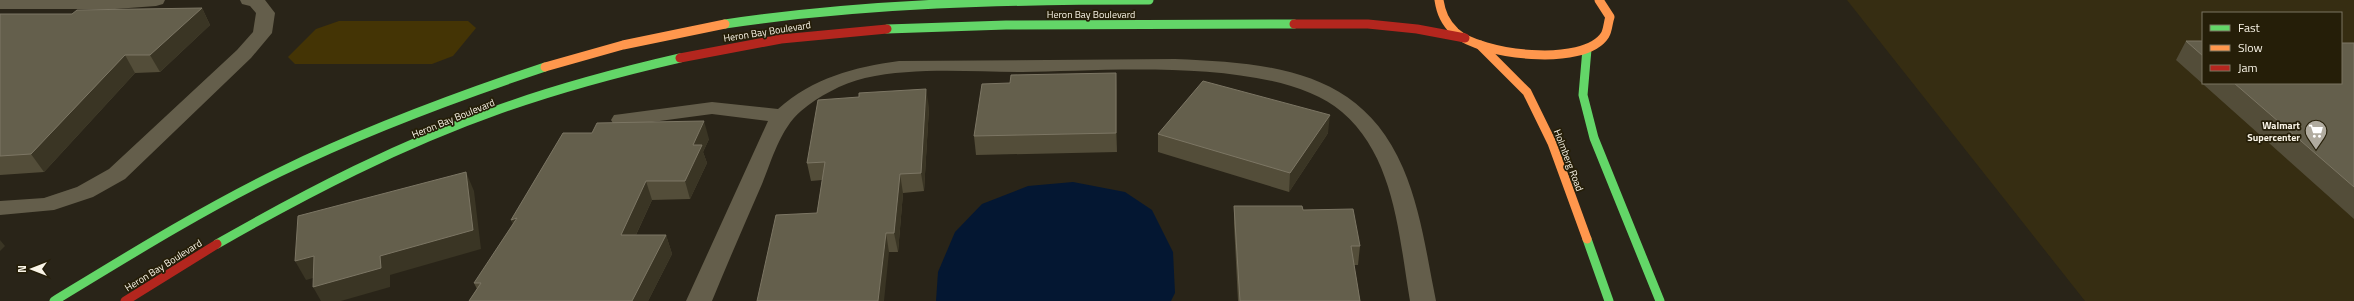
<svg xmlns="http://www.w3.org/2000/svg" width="2354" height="301" viewBox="0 0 2354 301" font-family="'Titillium Web',sans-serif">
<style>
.built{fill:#362d12;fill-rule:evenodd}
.green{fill:#443405}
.water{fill:#041732}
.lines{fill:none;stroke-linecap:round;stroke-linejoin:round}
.street{fill:#645e4b;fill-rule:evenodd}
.fast{stroke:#63d668;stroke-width:9}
.slow{stroke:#ff974d;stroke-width:9}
.jam{stroke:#b3261e;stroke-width:9}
.wall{fill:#534d39}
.shaded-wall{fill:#3a3524}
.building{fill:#645f4c;stroke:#7c7664}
.labels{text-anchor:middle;stroke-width:3.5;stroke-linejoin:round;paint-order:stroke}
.street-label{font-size:10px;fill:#f9f4e7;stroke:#251e08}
.poi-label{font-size:10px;font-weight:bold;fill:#f9f4e7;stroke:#251e08;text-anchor:end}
</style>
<rect width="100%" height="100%" fill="#292418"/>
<!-- built -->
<path class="built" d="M1847,0H2354V301H2085ZM2203,13H2341V83H2203Z"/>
<!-- green -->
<path class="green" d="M339,21H468L476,28L453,56L432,64H295L288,57L316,29Z"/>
<!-- water -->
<path class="water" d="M1073,182L1125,192L1152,210L1173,252L1175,293L1171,301H936L938,272L955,232L982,204L1028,186Z"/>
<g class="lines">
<!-- street -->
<g class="street">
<path d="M0,0H165L163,4L156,6L115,9H0Z"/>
<path d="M240,0H265L275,13L272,33L251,58L125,179L93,197L54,210L0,215V201L44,198L77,187L109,169L237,50L253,32L256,13L250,6L242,4Z"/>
<path d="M1175,59C1270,63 1361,69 1403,168C1421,210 1427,257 1436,301H1410C1399,237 1395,157 1342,112C1276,56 1106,71 1022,72C970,72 916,67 865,78C841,84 819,96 801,111C780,129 772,160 762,184C745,223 728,262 712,301H686L768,121L712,114L622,126L614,125L611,120L614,115L622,114L712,102L778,109C813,78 854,67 899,61Z"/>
</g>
<!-- fast -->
<g class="fast">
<path d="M725,24C866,3 1007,0 1149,0"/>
<path d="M887,29L1006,25L1294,24"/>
<path d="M1587,49L1583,95L1594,138L1660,301"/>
<path d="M1587,239L1609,301"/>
<path d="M217,244C308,192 401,144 500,109C559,88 619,72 680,58"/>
<path d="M54,301C128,256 202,210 280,172C366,130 455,97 545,67"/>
</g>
<!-- slow -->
<g class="slow">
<path d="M1439,0C1441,13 1445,22 1455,32C1480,55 1584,68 1605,35C1608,30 1608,22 1610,17L1599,0"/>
<path d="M1480,45L1527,92L1552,143L1587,239"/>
<path d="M545,67L623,45L725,24"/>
</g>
<!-- jam -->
<g class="jam">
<path d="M1294,24H1368L1417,29L1465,38"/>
<path d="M680,58L781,39L887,29"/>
<path d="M125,301L217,244"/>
</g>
</g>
<!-- wall -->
<g class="wall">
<path d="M202,8L210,25L160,72L135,73L44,172L0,175V14H72Z"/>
<path d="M2186,41H2203V83H2341L2354,43V219L2176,60Z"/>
<path d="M1117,90V152L976,155L974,136Z"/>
<path d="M929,107L924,191L903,193L898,252H889L817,213L822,180L811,181L807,163Z"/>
<path d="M592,133L709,139L703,152L707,163L690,199L652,200L636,235H666L672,254L648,301H469L477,289L474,283Z"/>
<path d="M1328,133L1289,192L1158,152V134Z"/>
<path d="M1234,206L1303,210L1360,246L1358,265H1354L1360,301H1238L1234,224Z"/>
</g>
<!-- shaded-wall -->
<g class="shaded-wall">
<path d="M202,8L210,25L160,72L150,55Z"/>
<path d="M125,55L135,73L44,172L31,154Z"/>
<path d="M1116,73L1117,90V152L1116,133Z"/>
<path d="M926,89L929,107L924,191L921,173Z"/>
<path d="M1330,115L1328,133L1289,192L1290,173Z"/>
<path d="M704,121L709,139L703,152L707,163L690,199L685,181L693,145Z"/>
<path d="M466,172L474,191L481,249L390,275V287L341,301H321L313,287L380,256Z"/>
<path d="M900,174L903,193L898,252L894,233Z"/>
<path d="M646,181L652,200L627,254L621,235Z"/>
<path d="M517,218L519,239L511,220Z"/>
<path d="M886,233L889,252L884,301H878Z"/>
<path d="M666,235L672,254L648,301H632Z"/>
<path d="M0,240L5,246L0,251Z"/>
<path d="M314,256L324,275L306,280L295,261Z"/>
</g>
<!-- building -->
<g class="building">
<path d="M202,8L150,55H125L31,154L0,156V14H72L77,10Z"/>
<path d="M2186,41H2203V56Z"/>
<path d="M2341,43H2354V187L2234,83H2341Z"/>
<path d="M1116,73V133L974,136L982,84L1010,83L1011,75Z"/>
<path d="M1203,81L1330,115L1290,173L1158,134Z"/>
<path d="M926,89L921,173L900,174L894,233H886L878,301H757L776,215L817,213L825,162L807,163L818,100L859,97V93Z"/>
<path d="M704,121L693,145H702L685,181H646L621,235H666L632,301H469L481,283H474L517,218L511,220L563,133H592L597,123Z"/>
<path d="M466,172L473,230L380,256L381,268L313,287L314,256L295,261L298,216Z"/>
<path d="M1234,206H1302L1303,210L1353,209L1360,246H1351L1360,301H1240Z"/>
</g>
<!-- icons -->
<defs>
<g id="supermarket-pin" transform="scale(1.15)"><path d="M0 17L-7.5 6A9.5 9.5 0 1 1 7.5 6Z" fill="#b0ab9f" stroke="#251e08"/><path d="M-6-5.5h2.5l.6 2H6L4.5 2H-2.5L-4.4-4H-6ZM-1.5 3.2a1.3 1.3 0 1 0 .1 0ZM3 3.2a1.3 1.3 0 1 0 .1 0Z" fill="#fff"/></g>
</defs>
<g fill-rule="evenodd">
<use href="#supermarket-pin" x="2316" y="131"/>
</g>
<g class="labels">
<!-- street labels -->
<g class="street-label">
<text x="1091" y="18">Heron Bay Boulevard</text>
<text transform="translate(767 31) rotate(-9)" y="4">Heron Bay Boulevard</text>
<text transform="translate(453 118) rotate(-22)" y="4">Heron Bay Boulevard</text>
<text transform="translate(1569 160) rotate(69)" y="4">Holmberg Road</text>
<text transform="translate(163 265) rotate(-32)" y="4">Heron Bay Boulevard</text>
</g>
<!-- poi labels -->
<g class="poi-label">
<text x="2300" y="129">Walmart<tspan x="2300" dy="12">Supercenter</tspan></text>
</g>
</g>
<!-- legend -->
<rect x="2202" y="12" width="140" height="72" fill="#251e08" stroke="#7a7461"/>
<rect x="2210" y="25" width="20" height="6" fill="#63d668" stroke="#7a7461"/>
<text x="2238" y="32" font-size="12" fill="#f9f4e7">Fast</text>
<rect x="2210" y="45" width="20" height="6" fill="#ff974d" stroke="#7a7461"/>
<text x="2238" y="52" font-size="12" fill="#f9f4e7">Slow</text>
<rect x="2210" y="65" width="20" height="6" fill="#b3261e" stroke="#7a7461"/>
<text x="2238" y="72" font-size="12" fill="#f9f4e7">Jam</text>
<!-- north arrow -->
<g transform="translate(32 269) rotate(270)" stroke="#251e08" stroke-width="3" paint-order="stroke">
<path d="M0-3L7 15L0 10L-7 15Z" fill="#f9f4e7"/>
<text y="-6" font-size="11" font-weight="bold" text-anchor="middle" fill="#f9f4e7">N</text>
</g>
</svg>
